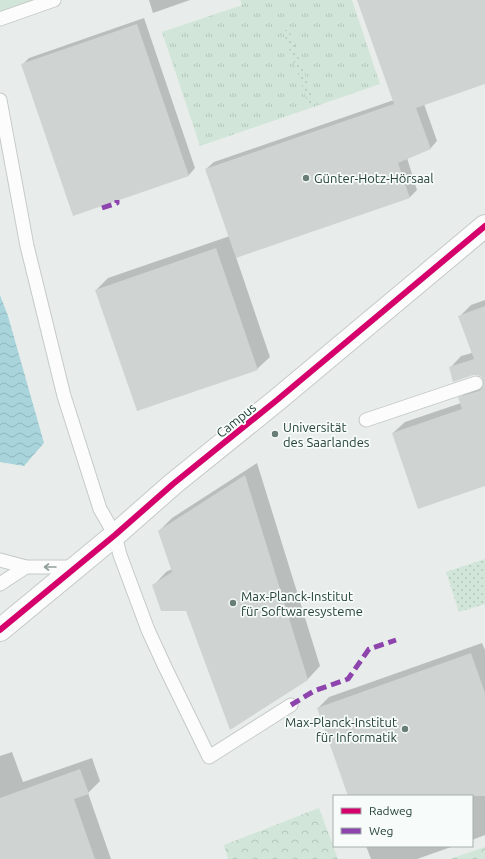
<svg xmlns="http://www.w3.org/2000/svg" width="485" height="859" viewBox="0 0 485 859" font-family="Ubuntu,sans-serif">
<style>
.grass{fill:url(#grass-tufts)}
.forest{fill:url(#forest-crowns)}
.park{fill:url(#park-dots)}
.pitch{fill:#d1e6d8}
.water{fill:url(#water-waves)}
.shadow{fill:#0003}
.building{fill:#cfd4d2}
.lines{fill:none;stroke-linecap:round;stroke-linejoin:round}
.service-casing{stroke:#c5cac8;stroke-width:15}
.tertiary-casing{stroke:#c5cac8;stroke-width:24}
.service{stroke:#fcfcfc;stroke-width:13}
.tertiary{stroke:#fcfcfc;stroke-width:22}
.quiet{stroke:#8e44ad;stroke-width:5;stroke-dasharray:10 5;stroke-linecap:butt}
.cycleway-casing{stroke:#f7fbf9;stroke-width:8}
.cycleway{stroke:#d6006c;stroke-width:6}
.oneway{stroke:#909f9b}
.poi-dot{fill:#697e78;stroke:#f7fbf9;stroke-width:1.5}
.labels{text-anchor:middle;stroke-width:3.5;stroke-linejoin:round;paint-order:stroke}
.poi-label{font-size:13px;fill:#24423a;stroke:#f7fbf9;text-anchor:start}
.street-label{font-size:13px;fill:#24423a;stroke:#f7fbf9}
</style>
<defs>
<pattern id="grass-tufts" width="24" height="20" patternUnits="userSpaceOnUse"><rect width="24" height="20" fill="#d1e6d8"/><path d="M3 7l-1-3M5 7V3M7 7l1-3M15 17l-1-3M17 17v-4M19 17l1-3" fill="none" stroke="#b3c6ba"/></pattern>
<pattern id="forest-crowns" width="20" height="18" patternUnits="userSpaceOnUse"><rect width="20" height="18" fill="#d1e6d8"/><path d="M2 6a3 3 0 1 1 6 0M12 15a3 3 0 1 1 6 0" fill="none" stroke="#b3c6ba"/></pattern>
<pattern id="park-dots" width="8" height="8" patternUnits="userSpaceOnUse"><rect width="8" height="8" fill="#d1e6d8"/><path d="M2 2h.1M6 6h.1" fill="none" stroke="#b3c6ba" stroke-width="1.8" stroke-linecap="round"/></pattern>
<pattern id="water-waves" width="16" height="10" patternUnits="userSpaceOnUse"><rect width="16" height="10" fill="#a9d4db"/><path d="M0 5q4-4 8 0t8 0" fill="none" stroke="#91b7bd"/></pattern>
</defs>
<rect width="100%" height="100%" fill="#e8edeb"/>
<!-- grass -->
<path class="grass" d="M240,0H352L380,84L200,146L162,32L242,5Z"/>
<!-- forest -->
<g class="forest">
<path d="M319,808L338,859H228L224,845Z"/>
<path d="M485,847V859H450Z"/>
</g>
<!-- park -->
<g class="park">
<path d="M289,29L315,104L309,106L283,31Z"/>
<path d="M485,559V604L459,612L446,572Z"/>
</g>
<!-- pitch -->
<path class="pitch" d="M0,0H54L0,19Z"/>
<!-- water -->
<path class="water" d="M0,295L8,316L44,443L24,466L0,462Z"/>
<!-- shadow -->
<g class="shadow">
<path d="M149,0H190L153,13Z"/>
<path d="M358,0H485V82L424,104L437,141L430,149L407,158L417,190L410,197L236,257L270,357L257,369L96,290L108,278L230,236L206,169L214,162L394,100Z"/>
<path d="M144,18L195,168L189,175L73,214L22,65L29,58Z"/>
<path d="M485,300V485L393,433L405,422L461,403L460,398L471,386L484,382L482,377L478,374L450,368L461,356L472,353L460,316L471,305Z"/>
<path d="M257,463L320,666L308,679L186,610L154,585L166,572L172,569L159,531L172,518Z"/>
<path d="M482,643L485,650V835L472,840V796H349L318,708L329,697Z"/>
<path d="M12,752L23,782L92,758L100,781L88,793L111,859H0V756Z"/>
<path d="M366,846H454L417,859H371Z"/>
</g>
<!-- building -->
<g class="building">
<path d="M357,0H485V84L416,108L431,149L398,163L410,198L236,258L205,169L394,104Z"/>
<path d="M137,24L189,176L73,216L21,64Z"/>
<path d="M216,248L258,370L137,411L95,290Z"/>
<path d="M485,306V486L418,509L392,433L462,409L458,397L479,391L482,388L484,381L482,377L478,375H473L453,382L449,367L474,359L458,316Z"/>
<path d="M245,475L308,680L230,730L186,611H161L152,585L172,572L158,531Z"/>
<path d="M471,653L485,693V796H348L317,708Z"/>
<path d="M80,769L89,794L74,799L95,859H0V798Z"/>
</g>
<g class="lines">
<!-- service casing -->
<g class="service-casing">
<g id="service">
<path d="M0,19L54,0"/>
<path d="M0,100L27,246L64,396L100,509L115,535L120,555L148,630L165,667L209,757L291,705"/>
<path d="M366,420L476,383"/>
<path d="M0,560L26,567H75"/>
<path d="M0,584L26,567"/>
</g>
</g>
<!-- tertiary casing -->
<g class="tertiary-casing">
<path id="tertiary" d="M0,630L115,535L173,484L277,400L485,226"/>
</g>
<!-- service -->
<use href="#service" class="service"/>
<!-- tertiary -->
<use href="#tertiary" class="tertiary"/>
<!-- quiet -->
<g class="quiet">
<path d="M102,208L117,203V200"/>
<path d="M291,705L314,691L348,679L369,649L396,640"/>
</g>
<!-- cycleway casing -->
<g class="cycleway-casing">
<path id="cycleway" d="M0,630L115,535L173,484L277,400L485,226"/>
</g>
<!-- cycleway -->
<use href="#cycleway" class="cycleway"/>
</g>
<!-- one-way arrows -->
<defs><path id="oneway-shaft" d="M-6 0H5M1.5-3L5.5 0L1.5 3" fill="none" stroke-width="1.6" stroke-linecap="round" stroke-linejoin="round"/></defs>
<use class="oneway" href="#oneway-shaft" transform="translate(50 567) rotate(180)"/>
<!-- markers -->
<g class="poi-dot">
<circle cx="306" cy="178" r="4"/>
<circle cx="275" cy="434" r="4"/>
<circle cx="233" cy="603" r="4"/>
<circle cx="405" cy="729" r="4"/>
</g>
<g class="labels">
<!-- poi labels -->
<g class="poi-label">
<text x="314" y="183">Günter-Hotz-Hörsaal</text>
<text x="283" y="432">Universität<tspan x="283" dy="15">des Saarlandes</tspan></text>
<text x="241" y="601">Max-Planck-Institut<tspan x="241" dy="15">für Softwaresysteme</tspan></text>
<text x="397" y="727" text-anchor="end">Max-Planck-Institut<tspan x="397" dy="15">für Informatik</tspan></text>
</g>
<!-- street labels -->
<g class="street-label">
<text transform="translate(236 420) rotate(-39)" y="5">Campus</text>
</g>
</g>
<!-- legend -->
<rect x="333" y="795" width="140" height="52" fill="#f7fbf9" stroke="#a3b1ad"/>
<rect x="341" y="808" width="20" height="6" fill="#d6006c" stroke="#a3b1ad"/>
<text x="369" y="815" font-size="12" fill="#24423a">Radweg</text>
<rect x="341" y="828" width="20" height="6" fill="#8e44ad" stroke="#a3b1ad"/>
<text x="369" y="835" font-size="12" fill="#24423a">Weg</text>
</svg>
